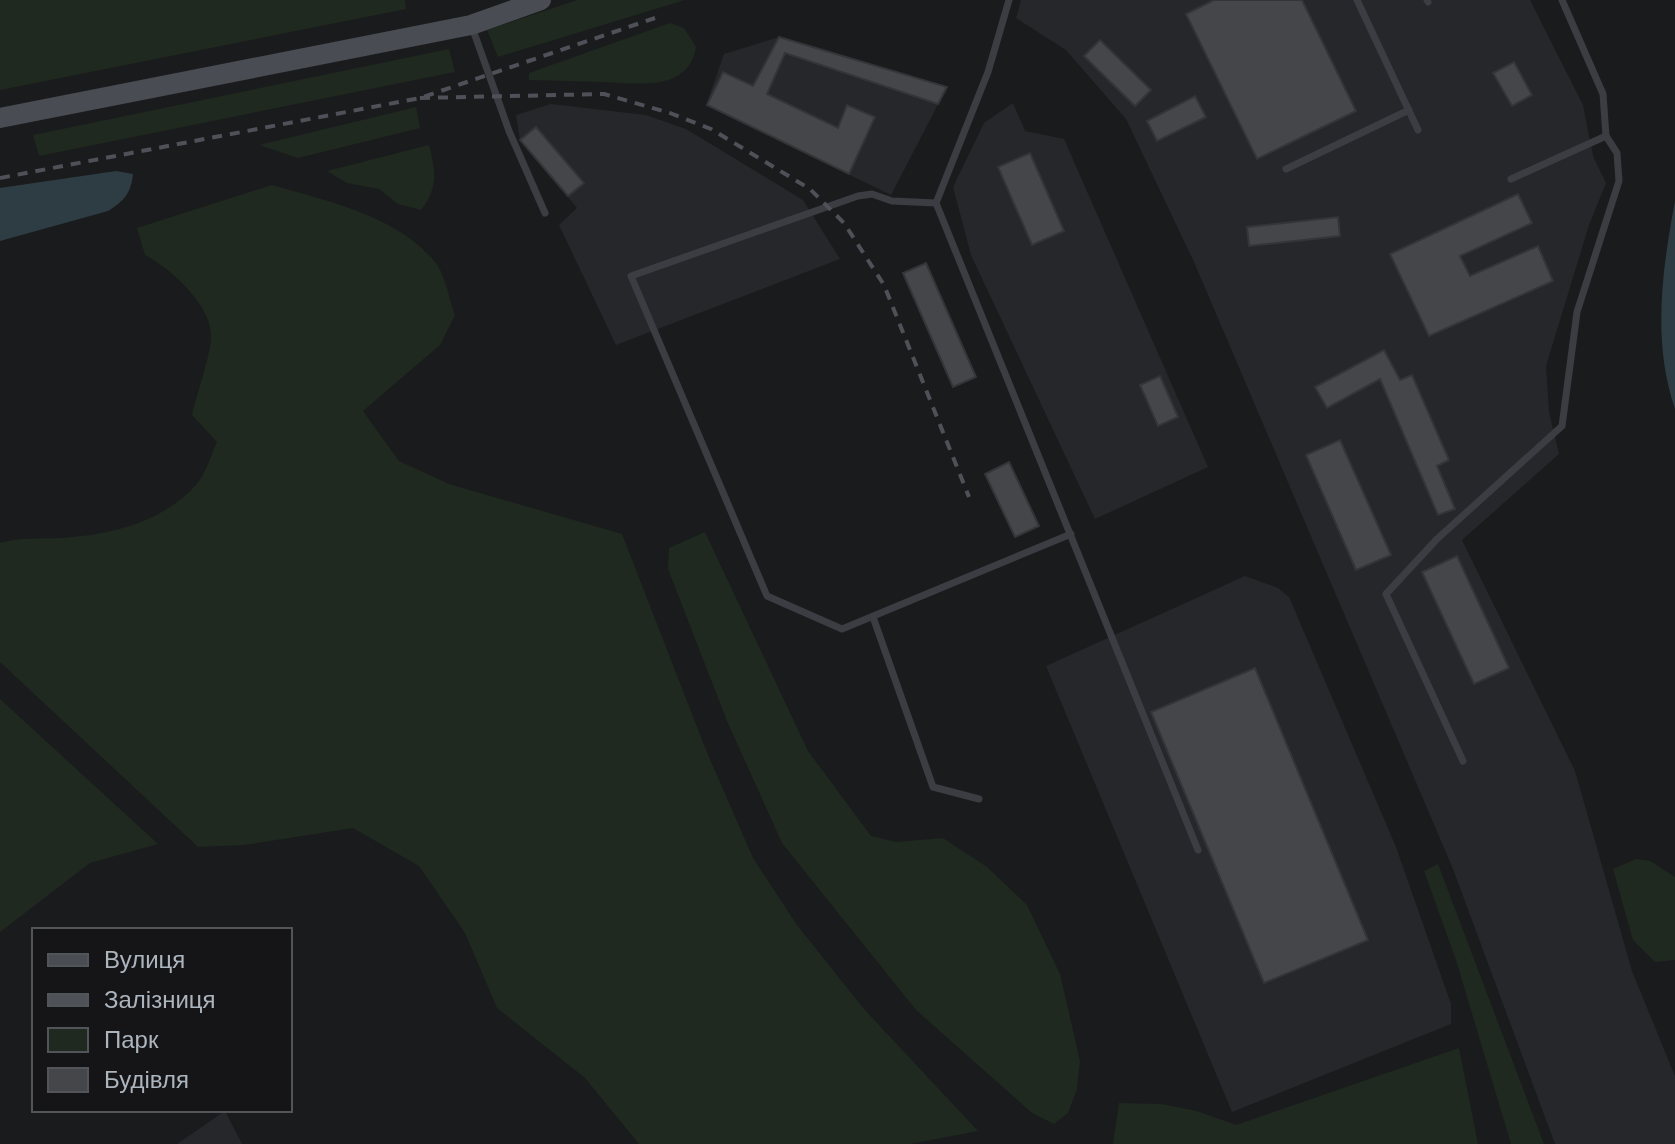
<svg xmlns="http://www.w3.org/2000/svg" width="1675" height="1144" viewBox="0 0 1675 1144" font-family="'DM Sans',sans-serif">
<style>
.built{fill:#26272a}
.green{fill:#1f291f}
.water{fill:#2e3d43}
.building{fill:#44464a;stroke:#343539;stroke-width:2}
.lines{fill:none;stroke-linecap:round;stroke-linejoin:round}
.lane{stroke:#3b3d42;stroke-width:7}
.secondary{stroke:#494c53;stroke-width:20}
.rail{stroke:#4e5158;stroke-width:4;stroke-dasharray:10 8;stroke-linecap:butt}
</style>
<rect width="100%" height="100%" fill="#1a1b1d"/>
<!-- built -->
<g class="built">
<path d="M1021,0H1530L1583,105L1593,156L1606,183L1589,225L1546,366L1549,412L1559,454L1462,540L1575,771L1632,971L1675,1076V1144H1555L1453,869L1194,262L1126,119L1066,50L1016,18Z"/>
<path d="M779,37L947,87L891,195L706,105L724,54Z"/>
<path d="M1013,103L1025,131L1064,139L1208,467L1095,519L971,255L953,187L984,123Z"/>
<path d="M551,104L646,115L686,129L803,200L840,259L616,345L559,225L577,208L520,140L516,115Z"/>
<path d="M1245,576L1278,588L1289,597L1396,847L1451,1004V1024L1232,1112L1046,666Z"/>
<path d="M225,1111L242,1144H177Z"/>
</g>
<!-- green -->
<g class="green">
<path d="M0,0H405L406,9L0,90Z"/>
<path d="M577,0H685L498,57L487,30Z"/>
<path d="M670,23L684,28L696,47C688,93 637,83 603,82C578,81 553,81 529,80V73Z"/>
<path d="M449,49L455,72L39,156L33,135Z"/>
<path d="M416,107L420,128L298,158L259,145Z"/>
<path d="M429,145C436,172 438,188 421,210L398,204L379,189L347,183L327,171Z"/>
<path d="M272,185C326,201 397,215 435,262C445,274 449,299 455,315L440,345L363,411L399,461L449,484L622,534L706,750L753,858L797,925L864,1009L978,1131L910,1144H639L585,1078L497,1008L465,933L419,866L353,828L244,845L198,847L0,662V543C22,537 39,539 61,538C109,535 161,523 195,486C205,476 211,455 217,442L192,415C196,396 212,352 211,335C211,305 169,267 145,255L137,228Z"/>
<path d="M705,532L808,751L871,836L896,842L943,838L987,867L1027,905L1060,974L1080,1061L1077,1089L1068,1113L1054,1124L1032,1113L916,1010L782,843L727,721L668,569L669,548Z"/>
<path d="M0,699L158,844L90,863L0,932Z"/>
<path d="M1636,859L1650,861L1675,877V960L1655,962L1633,940L1613,869Z"/>
<path d="M1438,864L1544,1144H1511L1456,960L1424,871Z"/>
<path d="M1459,1048L1478,1144H1113L1119,1103L1161,1104L1197,1111L1236,1125Z"/>
</g>
<!-- water -->
<g class="water">
<path d="M116,171L133,174C131,193 124,201 108,211L0,241V188Z"/>
<path d="M1675,201V409C1652,342 1662,270 1675,201Z"/>
</g>
<!-- building -->
<g class="building">
<path d="M1214,0H1302L1356,111L1257,159L1186,14Z"/>
<path d="M779,37L947,87L938,104L785,53L767,94L838,128L847,105L875,117L849,174L707,105L723,72L753,86Z"/>
<path d="M1100,40L1151,90L1135,106L1084,56Z"/>
<path d="M1514,62L1532,95L1512,106L1493,73Z"/>
<path d="M1195,96L1206,117L1157,141L1147,121Z"/>
<path d="M536,127L584,183L568,196L520,140Z"/>
<path d="M1030,153L1064,231L1032,245L998,167Z"/>
<path d="M1518,194L1532,223L1460,256L1470,276L1538,246L1553,281L1429,336L1390,254Z"/>
<path d="M1338,217L1340,236L1249,246L1247,227Z"/>
<path d="M926,263L976,377L953,387L903,273Z"/>
<path d="M1384,350L1400,380L1412,375L1449,460L1437,466L1455,509L1438,515L1380,379L1327,408L1315,387Z"/>
<path d="M1160,376L1178,417L1158,426L1140,385Z"/>
<path d="M1340,440L1391,555L1356,570L1306,455Z"/>
<path d="M1009,462L1039,526L1015,537L985,474Z"/>
<path d="M1457,556L1509,668L1474,684L1422,572Z"/>
<path d="M1255,668L1368,940L1264,983L1151,712Z"/>
</g>
<g class="lines">
<!-- lane -->
<g class="lane">
<path d="M1009,0L988,72L936,203L1198,850"/>
<path d="M1357,0L1418,130"/>
<path d="M1427,0L1428,2"/>
<path d="M1562,0L1603,94L1606,136"/>
<path d="M472,27L509,131L545,213"/>
<path d="M1286,169L1409,110"/>
<path d="M936,203L892,201L872,194L858,196L631,276L767,596L842,629L1071,534"/>
<path d="M873,617L933,787L979,799"/>
<path d="M1463,761L1386,594L1437,539L1562,426L1577,312L1619,181L1617,153L1606,136L1511,179"/>
</g>
<!-- secondary -->
<path class="secondary" d="M0,118L471,25L541,0"/>
<!-- rail -->
<g class="rail">
<path d="M420,98L604,94L670,113L711,129L810,189L844,223L884,285L969,497"/>
<path d="M0,178L420,98L655,18"/>
</g>
</g>
<!-- legend -->
<rect x="32" y="928" width="260" height="184" fill="#151518" stroke="#51555a" stroke-width="2"/>
<rect x="48" y="954" width="40" height="12" fill="#494c53" stroke="#51555a" stroke-width="2"/>
<text x="104" y="968" font-size="24" fill="#acb4bd">Вулиця</text>
<rect x="48" y="994" width="40" height="12" fill="#4e5158" stroke="#51555a" stroke-width="2"/>
<text x="104" y="1008" font-size="24" fill="#acb4bd">Залізниця</text>
<rect x="48" y="1028" width="40" height="24" fill="#1f291f" stroke="#51555a" stroke-width="2"/>
<text x="104" y="1048" font-size="24" fill="#acb4bd">Парк</text>
<rect x="48" y="1068" width="40" height="24" fill="#44464a" stroke="#51555a" stroke-width="2"/>
<text x="104" y="1088" font-size="24" fill="#acb4bd">Будівля</text>
</svg>
